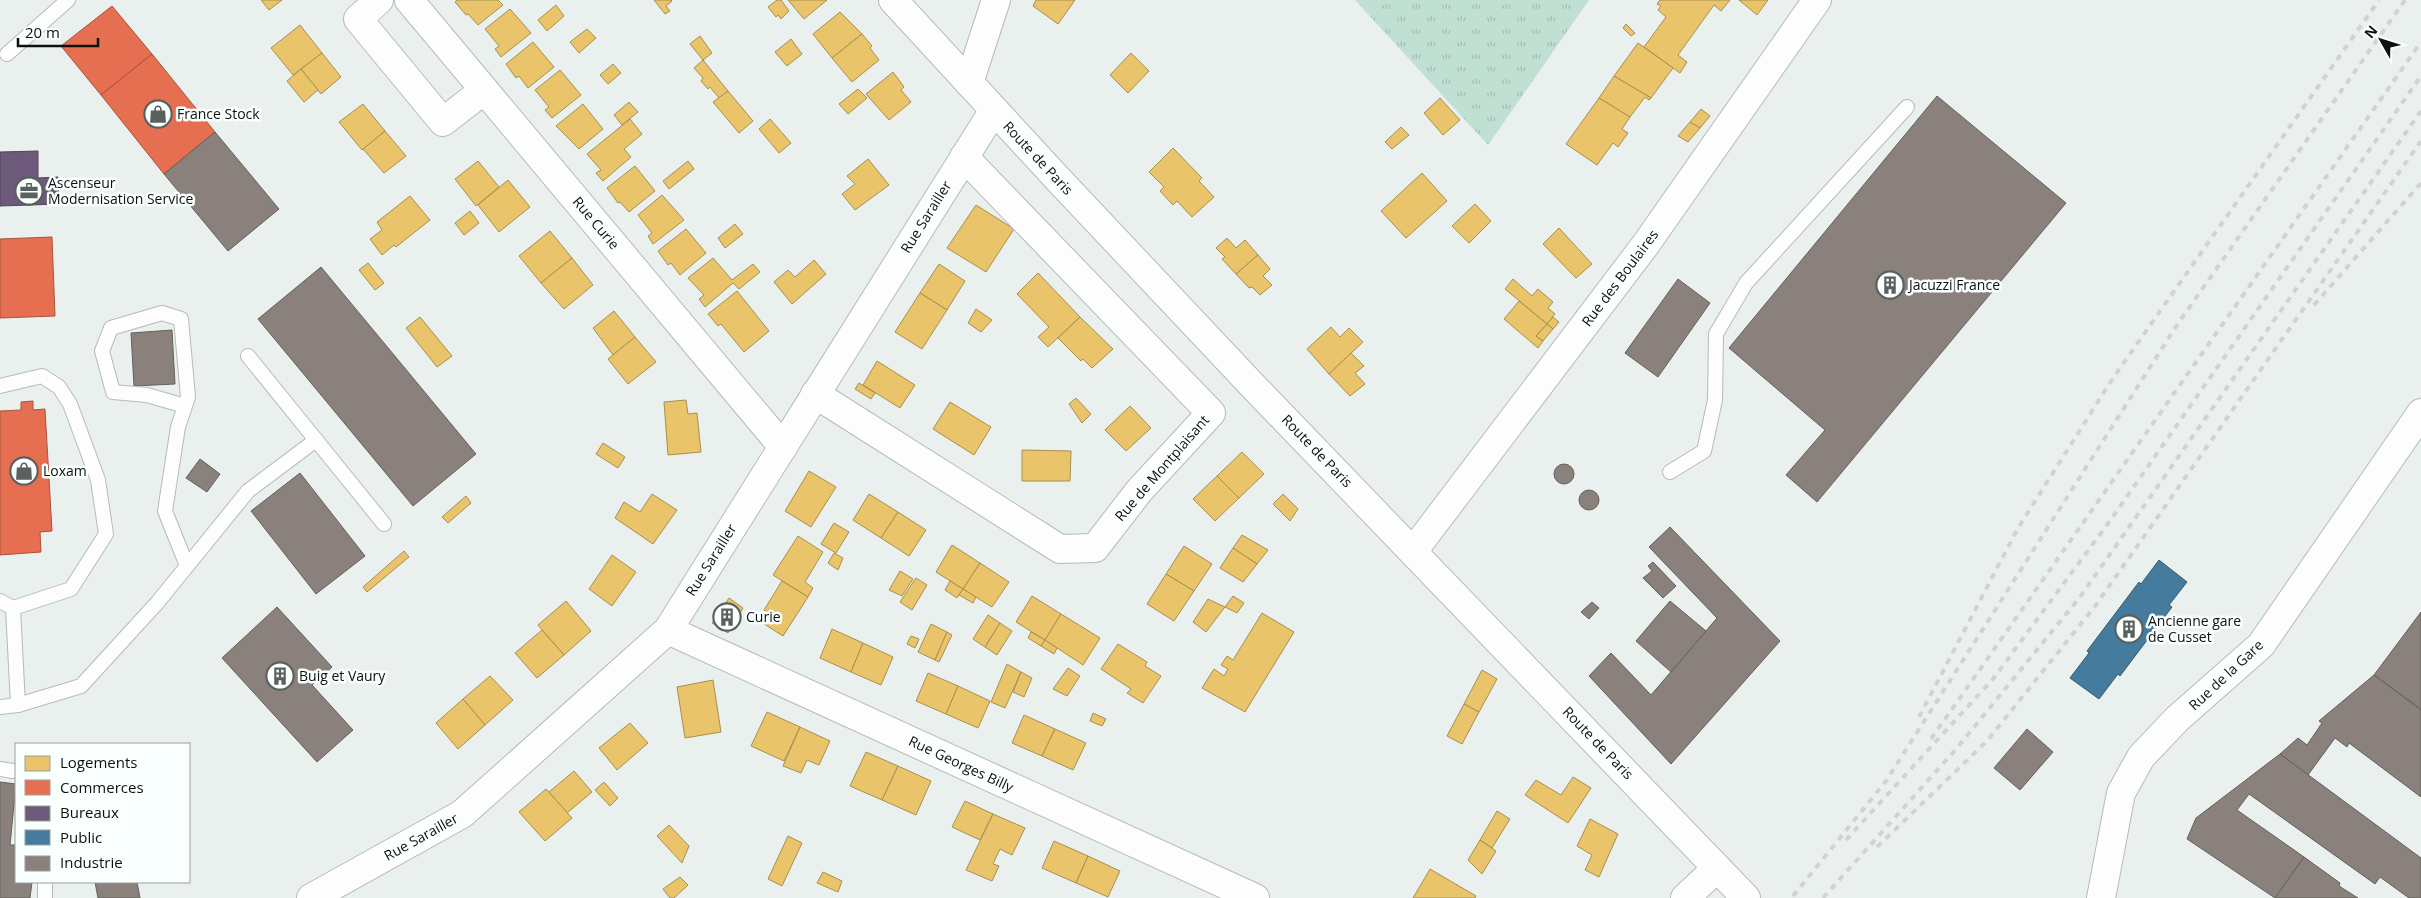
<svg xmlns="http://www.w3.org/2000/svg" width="2421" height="898" viewBox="0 0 2421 898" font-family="'Open Sans',sans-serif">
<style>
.grass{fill:url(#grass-tufts)}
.homes{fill:#e9c46a;stroke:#a78f4f}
.shops{fill:#e76f51;stroke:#a6533e}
.offices{fill:#6d597a;stroke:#50445a}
.public{fill:#457b9d;stroke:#345c73}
.industry{fill:#8a817c;stroke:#64605c}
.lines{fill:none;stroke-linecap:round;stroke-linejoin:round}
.lane-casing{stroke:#b6bbb9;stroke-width:16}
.street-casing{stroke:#b6bbb9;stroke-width:30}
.secondary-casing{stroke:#b6bbb9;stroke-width:30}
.lane{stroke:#fcfdfc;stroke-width:14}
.street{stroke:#fcfdfc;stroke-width:28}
.secondary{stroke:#fcfdfc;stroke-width:28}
.rail{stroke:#d0d3d2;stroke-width:4;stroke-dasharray:6 6;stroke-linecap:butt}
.labels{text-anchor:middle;stroke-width:5;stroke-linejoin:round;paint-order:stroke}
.poi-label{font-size:14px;fill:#0d1210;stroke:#f9fffd;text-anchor:start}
.street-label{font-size:14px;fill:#0d1210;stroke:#f9fffd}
</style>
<defs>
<pattern id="grass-tufts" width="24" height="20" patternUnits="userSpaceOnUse" patternTransform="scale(1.25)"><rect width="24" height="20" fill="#bfe0d3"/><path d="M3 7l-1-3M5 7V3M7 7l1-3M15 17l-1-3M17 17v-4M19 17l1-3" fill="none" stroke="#a3bfb4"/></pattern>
</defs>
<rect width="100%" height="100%" fill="#eaf0ed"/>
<!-- grass -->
<path class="grass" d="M1355,0H1589L1488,145Z"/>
<!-- homes -->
<g class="homes">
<path d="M261,0H282L269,10Z"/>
<path d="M457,0H498L503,5L478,25L468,14L466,15L455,2Z"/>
<path d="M654,0H671L672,1L666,6L670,11L665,14Z"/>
<path d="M777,0H781L789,11L781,19L778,15L776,17L768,7Z"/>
<path d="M788,0H827L804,19Z"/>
<path d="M1036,0H1075L1058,24L1033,6Z"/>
<path d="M1660,0H1730L1721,11L1714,5L1678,55L1687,62L1680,73L1644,47L1666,17L1658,10L1661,6L1657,4Z"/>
<path d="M1739,0H1768L1757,15Z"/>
<path d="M556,5L564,16L547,31L538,20Z"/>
<path d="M510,9L531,33L501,57L495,49L499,46L485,29Z"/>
<path d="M840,12L862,34L832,58L813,34Z"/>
<path d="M1626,24L1635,33L1631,36L1623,28Z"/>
<path d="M300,25L322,53L293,75L271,48Z"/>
<path d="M587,29L596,38L579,53L570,42Z"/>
<path d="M862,34L872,46L870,48L879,60L852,82L832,58Z"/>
<path d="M700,36L712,53L703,60L690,44Z"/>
<path d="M791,39L802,54L787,66L775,52Z"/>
<path d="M533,42L554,67L528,88L519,76L516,78L506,64Z"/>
<path d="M1638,43L1673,68L1651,98L1614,76Z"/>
<path d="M322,53L341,77L321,94L301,69Z"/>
<path d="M1131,53L1149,71L1128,93L1110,75Z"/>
<path d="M703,60L728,91L719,98L710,87L708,89L701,81L703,78L694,68Z"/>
<path d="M613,64L621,73L608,84L600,75Z"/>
<path d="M301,69L318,90L304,102L287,81Z"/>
<path d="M560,70L581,95L552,118L545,110L549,107L535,90Z"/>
<path d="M893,72L904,87L901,90L911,102L889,120L866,94Z"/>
<path d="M1614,76L1651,98L1649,100L1645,97L1630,117L1599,98Z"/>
<path d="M858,89L867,98L848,114L839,104Z"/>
<path d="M728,91L753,121L739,133L713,102Z"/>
<path d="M1440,98L1460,120L1443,135L1424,113Z"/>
<path d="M1599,98L1630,117L1622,129L1628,133L1618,147L1613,143L1597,165L1566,144Z"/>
<path d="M629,102L638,112L622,125L614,115Z"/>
<path d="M363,104L385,131L362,150L339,122Z"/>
<path d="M583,104L603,129L579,149L556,126Z"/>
<path d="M1701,109L1710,116L1700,128L1690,122Z"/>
<path d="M630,119L642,134L624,149L631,157L603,181L596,173L601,170L587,154Z"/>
<path d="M770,119L791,143L779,153L759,129Z"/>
<path d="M1690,122L1700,128L1688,142L1678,136Z"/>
<path d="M1401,127L1409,135L1392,149L1385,142Z"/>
<path d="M385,131L406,156L384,173L363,149Z"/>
<path d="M1173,148L1202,178L1199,181L1214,197L1192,217L1177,201L1173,205L1160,191L1164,187L1149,172Z"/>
<path d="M868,159L889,185L855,210L842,194L855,184L847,176Z"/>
<path d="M478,161L499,187L476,206L455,179Z"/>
<path d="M688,161L694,169L669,189L663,181Z"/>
<path d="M635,166L655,191L629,212L620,202L618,203L607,188Z"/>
<path d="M1422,173L1447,201L1406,238L1381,211Z"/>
<path d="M508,180L530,207L499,232L478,205Z"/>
<path d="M662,195L684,220L653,244L648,236L652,233L638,215Z"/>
<path d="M410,196L430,220L396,247L394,245L382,255L370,239L382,230L377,222Z"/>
<path d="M1475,204L1491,221L1469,243L1452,226Z"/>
<path d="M976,205L1014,229L986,272L947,248Z"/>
<path d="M470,211L479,223L464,235L455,223Z"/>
<path d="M735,224L743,234L725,248L718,238Z"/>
<path d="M1559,228L1592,264L1576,278L1543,244Z"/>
<path d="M686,229L706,253L680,275L671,263L668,265L658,251Z"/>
<path d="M550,231L572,258L541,283L519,256Z"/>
<path d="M1227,238L1236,248L1245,240L1258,255L1236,274L1222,259L1225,257L1216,248Z"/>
<path d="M1258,255L1270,269L1263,276L1272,285L1260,295L1252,287L1249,288L1236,274Z"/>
<path d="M572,258L593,285L564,309L541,283Z"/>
<path d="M713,258L732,280L753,264L760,272L739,289L733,283L705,307L699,299L704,295L688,278Z"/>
<path d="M814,260L826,274L792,304L774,282L788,270L795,277Z"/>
<path d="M368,263L384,283L375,290L359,270Z"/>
<path d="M939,264L965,281L947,310L920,293Z"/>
<path d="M1038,273L1080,317L1048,347L1038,337L1049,327L1017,294Z"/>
<path d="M1513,279L1532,296L1538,289L1553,302L1548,308L1555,314L1547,324L1505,289Z"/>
<path d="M737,291L769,331L744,352L721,324L718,326L708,314Z"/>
<path d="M920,293L947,310L922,349L895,332Z"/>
<path d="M1519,301L1547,324L1536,336L1543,341L1538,348L1504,319Z"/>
<path d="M976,309L992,320L981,332L968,323Z"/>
<path d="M614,311L635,337L613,355L593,328Z"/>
<path d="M420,317L452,356L437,367L406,328Z"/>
<path d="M1080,317L1113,349L1092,368L1083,359L1081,361L1058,338Z"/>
<path d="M1553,317L1559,322L1553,329L1547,324Z"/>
<path d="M1547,324L1553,329L1543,341L1536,336Z"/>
<path d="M1331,327L1340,337L1349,328L1363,342L1329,374L1307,349Z"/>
<path d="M635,337L656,362L628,384L608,359Z"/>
<path d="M1351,353L1364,366L1355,373L1365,384L1350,396L1329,374Z"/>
<path d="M877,361L915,385L900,408L863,385Z"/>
<path d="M859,383L875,393L871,399L855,389Z"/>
<path d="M1076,398L1091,414L1082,423L1069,404Z"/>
<path d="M686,400L688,414L697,413L701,452L668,455L664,402Z"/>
<path d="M950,402L991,427L974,455L933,429Z"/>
<path d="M1130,406L1151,428L1126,451L1105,430Z"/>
<path d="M603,443L625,457L618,468L596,454Z"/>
<path d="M1022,450L1071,451L1070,481H1022Z"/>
<path d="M1242,452L1264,474L1239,498L1217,476Z"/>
<path d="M809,471L836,487L811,527L785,511Z"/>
<path d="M1217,476L1239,498L1215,521L1193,499Z"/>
<path d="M652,494L677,510L653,544L615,518L624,502L640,512Z"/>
<path d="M869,494L898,512L881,538L853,520Z"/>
<path d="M1283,494L1298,509L1290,521L1273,504Z"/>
<path d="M466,496L471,503L448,523L442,517Z"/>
<path d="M898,512L926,530L909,556L881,538Z"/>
<path d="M834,523L849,532L836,553L821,544Z"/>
<path d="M1242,535L1268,550L1257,564L1233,548Z"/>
<path d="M798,536L823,552L805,582L813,588L808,597L773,575Z"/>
<path d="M952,545L980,563L963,589L936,572Z"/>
<path d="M1184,546L1212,564L1194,591L1166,574Z"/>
<path d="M1233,548L1257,564L1243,582L1220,568Z"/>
<path d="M404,551L409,557L367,592L363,587Z"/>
<path d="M834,553L843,558L838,570L828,563Z"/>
<path d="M612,555L636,572L612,606L589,589Z"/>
<path d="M980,563L1009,582L992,607L963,589Z"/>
<path d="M900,571L913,579L902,596L889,590Z"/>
<path d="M1166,574L1194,591L1174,621L1147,604Z"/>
<path d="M916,578L927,585L912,610L900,602Z"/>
<path d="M782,581L808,597L783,636L761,622L767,612L764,610Z"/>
<path d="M950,581L963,589L957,598L945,590Z"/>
<path d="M963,589L976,597L973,603L959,595Z"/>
<path d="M1032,596L1061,614L1045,640L1016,622Z"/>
<path d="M1233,596L1244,603L1237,613L1225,607Z"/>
<path d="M729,598L743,608L728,633L712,623Z"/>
<path d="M1208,599L1225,607L1206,632L1193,622Z"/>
<path d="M566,601L591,631L564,655L538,625Z"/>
<path d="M1262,613L1294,632L1245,712L1202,688L1214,669L1224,676L1228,669L1221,665L1227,656L1233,660Z"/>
<path d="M1061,614L1100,638L1083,665L1045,640Z"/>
<path d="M988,615L1000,623L985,647L973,639Z"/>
<path d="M1000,623L1012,631L997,655L985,647Z"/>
<path d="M931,624L947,632L935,660L918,652Z"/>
<path d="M832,629L863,643L851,672L820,658Z"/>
<path d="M542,630L564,655L537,678L515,653Z"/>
<path d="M947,632L952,635L939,662L935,660Z"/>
<path d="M1031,632L1045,640L1041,646L1028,638Z"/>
<path d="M911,636L919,639L915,648L907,644Z"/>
<path d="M1045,640L1057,648L1054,654L1041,646Z"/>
<path d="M863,643L893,657L881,685L851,672Z"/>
<path d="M1118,644L1147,662L1145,666L1161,676L1143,703L1127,693L1131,689L1101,669Z"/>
<path d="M1007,664L1021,672L1005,708L991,702Z"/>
<path d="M1068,668L1080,676L1067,696L1053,689Z"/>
<path d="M1482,670L1497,679L1479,712L1464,704Z"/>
<path d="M1021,672L1032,678L1024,697L1013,692Z"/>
<path d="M928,673L958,686L946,714L916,701Z"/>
<path d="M490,676L513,700L485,725L463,699Z"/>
<path d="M713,680L721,732L685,738L677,687Z"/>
<path d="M958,686L990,701L978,728L946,714Z"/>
<path d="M463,699L485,725L458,749L436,723Z"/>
<path d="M1464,704L1479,712L1462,744L1447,736Z"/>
<path d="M767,712L800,727L784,761L751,746Z"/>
<path d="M1093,713L1106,719L1102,726L1090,721Z"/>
<path d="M1024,715L1055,729L1042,756L1012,743Z"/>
<path d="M630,723L648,743L617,770L599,748Z"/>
<path d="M800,727L830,741L819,765L807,760L801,773L783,766Z"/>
<path d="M1055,729L1086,743L1073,770L1042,756Z"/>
<path d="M866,752L898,766L882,800L850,786Z"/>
<path d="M898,766L931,781L916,815L882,800Z"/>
<path d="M574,771L592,792L567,813L549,792Z"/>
<path d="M1573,777L1591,788L1568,823L1525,795L1536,780L1561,795Z"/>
<path d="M604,782L618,798L610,806L595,790Z"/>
<path d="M546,789L572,818L545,841L519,812Z"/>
<path d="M965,801L993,814L980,840L952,827Z"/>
<path d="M1497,811L1510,819L1492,848L1480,840Z"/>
<path d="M993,814L1025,828L1012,855L1000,849L993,864L999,866L992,881L966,870Z"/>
<path d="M1590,819L1618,834L1599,877L1585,870L1592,855L1577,846Z"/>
<path d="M669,825L689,846L682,863L657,836Z"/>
<path d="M788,836L802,843L782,886L768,879Z"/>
<path d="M1480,840L1496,851L1482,874L1468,860Z"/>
<path d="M1054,841L1088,856L1076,883L1042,868Z"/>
<path d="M1088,856L1120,871L1108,897L1076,883Z"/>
<path d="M1430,869L1476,896L1475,898H1413Z"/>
<path d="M823,872L842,881L838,892L817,883Z"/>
<path d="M680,877L688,885L674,898H670L663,889Z"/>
</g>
<!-- shops -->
<g class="shops">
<path d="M112,6L152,54L101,95L61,46Z"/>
<path d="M152,54L215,132L164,174L101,95Z"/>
<path d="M52,237L55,316L0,318V239Z"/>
<path d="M33,401V410L45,409L52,531L40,532L41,552L0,555V411L21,410V402Z"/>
</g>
<!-- offices -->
<path class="offices" d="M38,151V178L58,177L59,204L0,206V152Z"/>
<!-- public -->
<path class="public" d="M2159,560L2187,582L2169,605L2172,607L2120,676L2118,674L2099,699L2070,678L2089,653L2087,651L2139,582L2141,584Z"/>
<!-- industry -->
<g class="industry">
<path d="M1937,96L2066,203L1817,502L1786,475L1825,430L1729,348Z"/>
<path d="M215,132L279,209L228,251L164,174Z"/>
<path d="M321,267L476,454L413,506L258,319Z"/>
<path d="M1678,279L1710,303L1658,377L1625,353Z"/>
<path d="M172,330L175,384L134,386L131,333Z"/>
<path d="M200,459L220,474L207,492L186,478Z"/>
<circle cx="1564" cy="474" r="10"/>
<path d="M300,473L365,556L316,594L251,511Z"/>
<circle cx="1589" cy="500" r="10"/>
<path d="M1670,527L1780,641L1671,764L1589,676L1611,653L1651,695L1717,618L1649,547Z"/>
<path d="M1653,562L1676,586L1663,598L1643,578L1652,571L1648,566Z"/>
<path d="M1670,601L1706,631L1671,672L1636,641Z"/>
<path d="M1592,602L1599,608L1589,619L1581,612Z"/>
<path d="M277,607L332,667L312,685L353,730L317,762L222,658Z"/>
<path d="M2421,612V709L2374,675Z"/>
<path d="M2374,675L2421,710V797L2349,743L2347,747L2335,738L2308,775L2280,754L2298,738L2307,745L2322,723L2319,721Z"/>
<path d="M2027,729L2053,752L2020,790L1994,768Z"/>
<path d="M2280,754L2421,858V898H2409L2380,877L2375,884L2249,794L2237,810L2304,857L2275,898L2187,839L2196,818Z"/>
<path d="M0,782L16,784L10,845H16V882H32L30,898H0Z"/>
<path d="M2304,857L2340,883L2339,886L2358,898H2275Z"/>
<path d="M95,882H137L140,898H98Z"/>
</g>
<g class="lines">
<!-- lane casing -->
<g class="lane-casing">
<g id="lane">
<path d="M7,54L68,0"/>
<path d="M0,386L42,376L59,387L70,404L98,480L106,534L71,589L13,608L0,601"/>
<path d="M185,406L147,395L113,392L102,351L111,328L162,313L181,319L188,397L178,427L165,511L187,566"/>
<path d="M316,440L384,524"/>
<path d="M1670,472L1704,451L1715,400L1716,334L1746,283L1907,107"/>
<path d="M13,608L18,705"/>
<path d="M0,707L18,705L81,686L157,603L248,491L316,440L248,356"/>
<path d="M0,769L13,771"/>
<path d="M45,882V898"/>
</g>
</g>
<!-- street casing -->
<g class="street-casing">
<g id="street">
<path d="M379,0L358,19L443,122L484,90"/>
<path d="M409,0L783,447"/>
<path d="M969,83L996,0"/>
<path d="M815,394L1060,549L1095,548L1139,491L1211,413L964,157"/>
<path d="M1414,550L1646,244L1817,0"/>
<path d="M668,630L1255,898"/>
<path d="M311,898L462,814L668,630L994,110"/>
<path d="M1685,898L1717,868"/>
<path d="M2101,898L2121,793L2141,757L2177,719L2261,645L2421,413"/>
</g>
</g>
<!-- secondary casing -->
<g class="secondary-casing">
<path id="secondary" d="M893,0L1056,177L1252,385L1746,898"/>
</g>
<!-- lane -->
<use href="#lane" class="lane"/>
<!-- street -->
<use href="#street" class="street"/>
<!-- secondary -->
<use href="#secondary" class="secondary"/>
<!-- rail -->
<g class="rail">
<path d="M2314,305L2421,183"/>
<path d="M1919,717L2018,528L2113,378L2379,0"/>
<path d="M1931,739L2421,42"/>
<path d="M1846,840L1993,679L2107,525L2421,76"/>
<path d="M1877,847L1987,741L2096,605L2421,141"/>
<path d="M1793,896L1886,781L2177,325L2405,0"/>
<path d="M1823,898L1957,748L2080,597L2421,111"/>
</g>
</g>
<!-- icons -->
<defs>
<g id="shop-ring" transform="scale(1.4375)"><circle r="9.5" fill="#f9fffd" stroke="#5a605d" stroke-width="1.5"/><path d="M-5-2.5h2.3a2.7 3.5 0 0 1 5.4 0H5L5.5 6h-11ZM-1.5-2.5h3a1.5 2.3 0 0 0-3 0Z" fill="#5a605d"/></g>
<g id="office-ring" transform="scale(1.4375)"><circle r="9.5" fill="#f9fffd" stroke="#5a605d" stroke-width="1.5"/><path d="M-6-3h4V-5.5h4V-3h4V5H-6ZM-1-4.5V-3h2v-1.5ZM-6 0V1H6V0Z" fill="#5a605d"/></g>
<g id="building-ring" transform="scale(1.4375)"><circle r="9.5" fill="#f9fffd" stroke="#5a605d" stroke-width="1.5"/><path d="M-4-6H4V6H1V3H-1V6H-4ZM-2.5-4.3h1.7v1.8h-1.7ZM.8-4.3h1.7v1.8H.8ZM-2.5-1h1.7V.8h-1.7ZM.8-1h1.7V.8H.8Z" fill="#5a605d"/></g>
</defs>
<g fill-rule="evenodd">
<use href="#shop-ring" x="158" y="114"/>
<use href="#office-ring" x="29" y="191"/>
<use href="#building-ring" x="1890" y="285"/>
<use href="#shop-ring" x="24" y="471"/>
<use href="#building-ring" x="727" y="617"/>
<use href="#building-ring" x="2129" y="629"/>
<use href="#building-ring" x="280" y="676"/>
</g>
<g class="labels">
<!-- poi labels -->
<g class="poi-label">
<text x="177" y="119">France Stock</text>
<text x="48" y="188">Ascenseur<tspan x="48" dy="16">Modernisation Service</tspan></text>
<text x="1909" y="290">Jacuzzi France</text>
<text x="43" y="476">Loxam</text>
<text x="746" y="622">Curie</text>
<text x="2148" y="626">Ancienne gare<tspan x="2148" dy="16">de Cusset</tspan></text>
<text x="299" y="681">Buig et Vaury</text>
</g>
<!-- street labels -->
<g class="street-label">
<text transform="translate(1038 158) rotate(47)" y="5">Route de Paris</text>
<text transform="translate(926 217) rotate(-58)" y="5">Rue Sarailler</text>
<text transform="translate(596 223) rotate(50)" y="5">Rue Curie</text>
<text transform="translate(1620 278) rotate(-53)" y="5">Rue des Boulaires</text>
<text transform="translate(1317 451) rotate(46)" y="5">Route de Paris</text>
<text transform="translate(1162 468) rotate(-49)" y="5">Rue de Montplaisant</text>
<text transform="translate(711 560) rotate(-58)" y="5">Rue Sarailler</text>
<text transform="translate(2226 675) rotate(-43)" y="5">Rue de la Gare</text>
<text transform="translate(1598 743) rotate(46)" y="5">Route de Paris</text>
<text transform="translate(961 764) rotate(25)" y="5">Rue Georges Billy</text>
<text transform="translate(421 837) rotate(-29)" y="5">Rue Sarailler</text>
</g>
</g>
<!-- legend -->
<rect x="15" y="743" width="175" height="140" fill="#f9fffd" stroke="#9ba09e"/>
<rect x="25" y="756" width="25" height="15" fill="#e9c46a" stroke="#9ba09e"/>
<text x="60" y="768" font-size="15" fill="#0d1210">Logements</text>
<rect x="25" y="780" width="25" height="15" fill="#e76f51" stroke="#9ba09e"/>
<text x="60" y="793" font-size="15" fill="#0d1210">Commerces</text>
<rect x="25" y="806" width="25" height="15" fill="#6d597a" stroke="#9ba09e"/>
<text x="60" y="818" font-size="15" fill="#0d1210">Bureaux</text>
<rect x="25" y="830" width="25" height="15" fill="#457b9d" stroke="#9ba09e"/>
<text x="60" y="843" font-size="15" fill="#0d1210">Public</text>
<rect x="25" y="856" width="25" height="15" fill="#8a817c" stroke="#9ba09e"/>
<text x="60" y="868" font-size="15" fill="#0d1210">Industrie</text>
<!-- north arrow -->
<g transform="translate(2381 40) rotate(309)" stroke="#f9fffd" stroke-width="4" paint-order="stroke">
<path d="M0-4L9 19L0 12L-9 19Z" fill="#0d1210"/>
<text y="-8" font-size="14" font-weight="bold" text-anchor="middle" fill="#0d1210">N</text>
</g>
<!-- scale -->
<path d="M18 38v8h80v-8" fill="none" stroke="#0d1210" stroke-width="2.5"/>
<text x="25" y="38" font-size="15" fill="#0d1210" stroke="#f9fffd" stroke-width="4" paint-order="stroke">20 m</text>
</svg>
